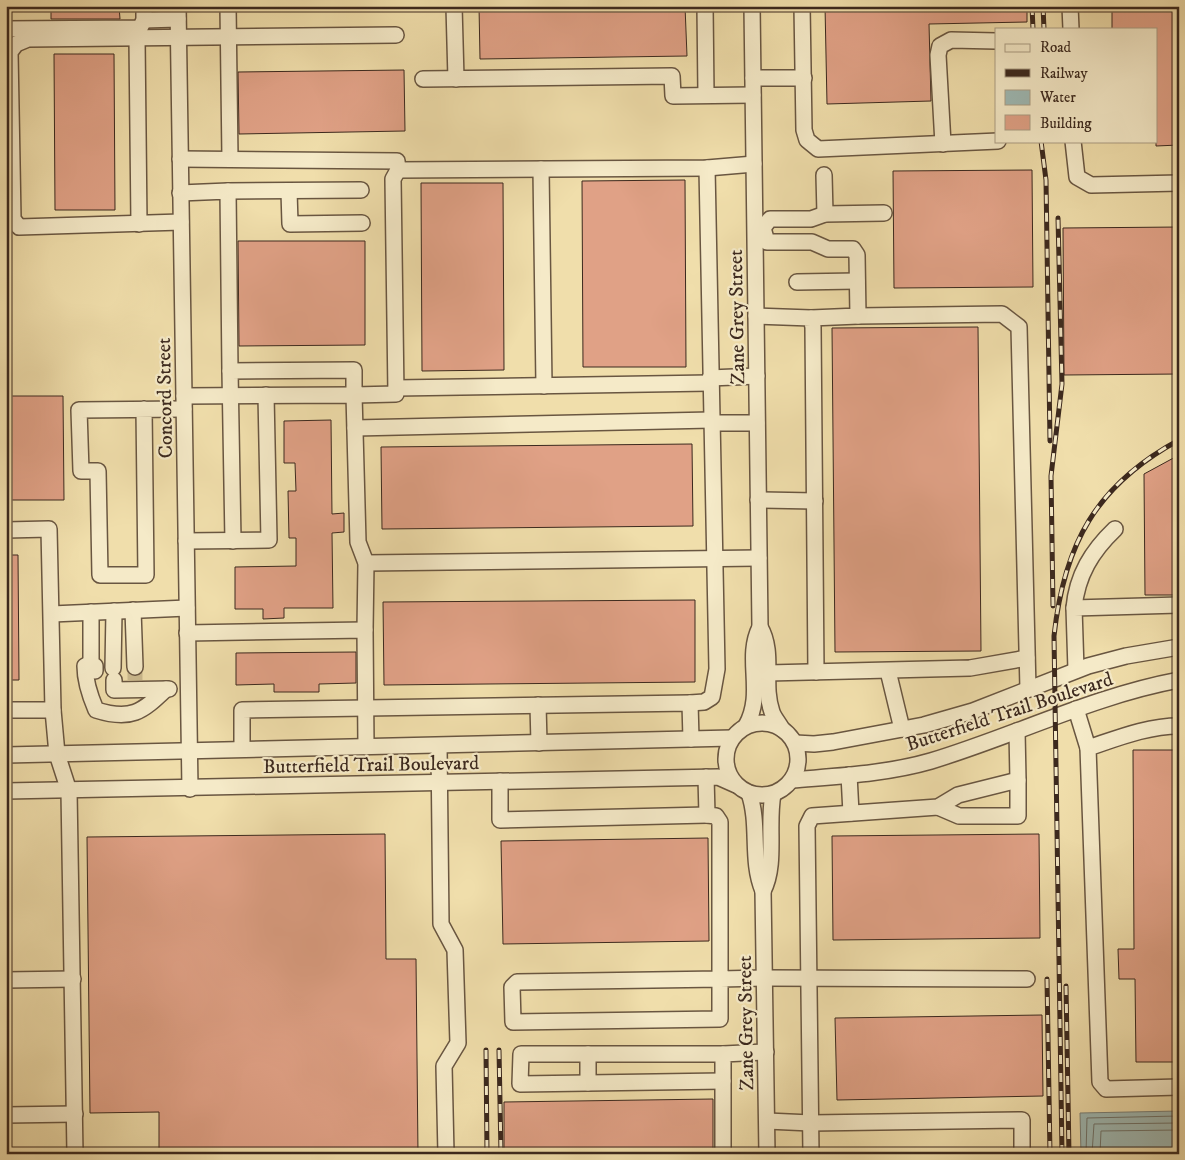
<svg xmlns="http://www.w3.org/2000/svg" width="1185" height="1160" viewBox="0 0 1185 1160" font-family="'IM FELL DW Pica',serif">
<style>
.water{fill:#9eb9b4;stroke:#777f78}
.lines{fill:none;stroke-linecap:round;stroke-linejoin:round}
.shore{stroke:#6d7169;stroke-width:1}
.building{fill:#e0a186;stroke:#3c291e}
.minor-tunnel{stroke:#ccba8f;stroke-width:15;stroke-dasharray:15 8;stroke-linecap:butt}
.minor-casing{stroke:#695641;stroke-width:18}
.minor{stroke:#f5eac8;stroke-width:15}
.rail-casing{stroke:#3c291e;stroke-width:5}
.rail{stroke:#f5eac8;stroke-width:3;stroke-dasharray:9;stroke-linecap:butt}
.labels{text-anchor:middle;stroke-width:4.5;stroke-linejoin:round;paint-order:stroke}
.street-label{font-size:20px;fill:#3c291e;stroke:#f5eac8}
</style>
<rect width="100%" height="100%" fill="#f0deab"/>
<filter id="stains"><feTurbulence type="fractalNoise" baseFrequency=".004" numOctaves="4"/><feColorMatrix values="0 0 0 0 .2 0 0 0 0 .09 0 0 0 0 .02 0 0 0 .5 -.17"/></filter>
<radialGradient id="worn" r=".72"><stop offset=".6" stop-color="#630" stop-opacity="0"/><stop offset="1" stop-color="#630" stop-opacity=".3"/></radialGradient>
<!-- water -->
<path class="water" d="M1179,1111V1154H1081L1080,1113Z"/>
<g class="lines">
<!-- shore -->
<g class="shore">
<path d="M1086,1154L1087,1118L1179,1116"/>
<path d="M1092,1154L1094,1124L1179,1123"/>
<path d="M1100,1154L1101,1131L1179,1130"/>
</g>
</g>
<!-- building -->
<g class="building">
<path d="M51,6H119L120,19H51Z"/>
<path d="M479,6H685L687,56L480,59Z"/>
<path d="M825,6H1027V22L929,24L931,101L827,104Z"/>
<path d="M1112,6H1179V145L1156,146V29H1112Z"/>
<path d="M54,54H114L115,210H55Z"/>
<path d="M404,70L405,131L239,134L238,72Z"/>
<path d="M1032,170L1033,287L894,288L893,171Z"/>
<path d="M685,180L686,367H583L582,181Z"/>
<path d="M421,183H503L504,370L422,371Z"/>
<path d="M1179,227V374L1064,375L1063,228Z"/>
<path d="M238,241H365V345L239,346Z"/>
<path d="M978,327L981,651L835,652L832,328Z"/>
<path d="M6,396H63L64,500H6Z"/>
<path d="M331,420L332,514L344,513V532L332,533L333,608H284V618L263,619V609H235V567L296,566V538H289L288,491H296L295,463H284V421Z"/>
<path d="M692,444L693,526L382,529L381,447Z"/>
<path d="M1179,455V595H1145L1144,474Z"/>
<path d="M6,555H18L19,680H6Z"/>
<path d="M695,600V682L384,685L383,602Z"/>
<path d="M356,652V683L319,684V692H274V684L236,685V653Z"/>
<path d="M1133,750H1179V1062H1136L1135,979H1119L1118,949H1134Z"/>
<path d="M385,834L386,959H416L418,1154H159V1112L90,1113L87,837Z"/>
<path d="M1039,834L1040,938L833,940L832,836Z"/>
<path d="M708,838L709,941L503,944L501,841Z"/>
<path d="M1042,1015L1043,1096L837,1100L835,1018Z"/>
<path d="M713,1099V1154H504V1102Z"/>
</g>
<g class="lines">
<!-- minor-tunnel -->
<path class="minor-tunnel" d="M135,667V680"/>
<!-- minor casing -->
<g class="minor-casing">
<g id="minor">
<path d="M178,6L190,789"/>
<path d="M228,6L230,159"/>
<path d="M454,6L456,79"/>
<path d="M705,6L706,95"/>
<path d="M802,6L804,130L807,140L818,149L998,141"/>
<path d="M1070,6L1071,29"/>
<path d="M144,20L178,19"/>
<path d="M6,29L140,28L144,20V6"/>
<path d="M137,39L139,224"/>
<path d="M753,78H804"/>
<path d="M423,79L672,76L673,96L753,95"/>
<path d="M1073,141L1077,177L1091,185L1179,183"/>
<path d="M943,144L938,55L940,46L951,40L996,41"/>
<path d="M180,159L397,161L398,170L707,168L754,164"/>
<path d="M541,169L544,386"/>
<path d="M824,175L825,214"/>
<path d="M228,191L361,190"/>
<path d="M289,191L290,224L362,223"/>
<path d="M180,193L228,191L230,371"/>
<path d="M181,222L19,227L13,219L10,52L16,44L28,39L396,35"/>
<path d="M763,228L767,242H812L828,249H853L857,255L858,316L811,318"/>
<path d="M763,228L770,219H811L825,214L884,213"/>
<path d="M797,282L857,281"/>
<path d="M756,316L811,318L813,327L816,672"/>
<path d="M858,316L1002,314L1019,327L1028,689"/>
<path d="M710,378L757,376"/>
<path d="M396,388L710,383"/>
<path d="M184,396L354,395L358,542L366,563L365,630"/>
<path d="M144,409L146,575H100L98,471H81L79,410L184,409"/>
<path d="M711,423H757"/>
<path d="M355,428L711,420"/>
<path d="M758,500L815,501"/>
<path d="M6,530L49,529L53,710L57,754L69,791L75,1154"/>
<path d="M186,541L269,540L266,395"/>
<path d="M233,541L230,371L354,370V395L396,394L393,179L398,170"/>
<path d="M366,563L759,558"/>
<path d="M1074,608C1077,575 1092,551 1115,529"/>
<path d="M133,610L135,667"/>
<path d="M91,612V663L95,666V671"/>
<path d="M52,614L187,608"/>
<path d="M760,627C775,653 762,684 772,712C774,718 779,723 782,729"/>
<path d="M187,633L365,630L366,747"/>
<path d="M91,663L85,666C85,681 90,696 96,710C131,721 142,712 166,689"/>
<path d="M113,668L114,611"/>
<path d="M1076,670L1074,608L1179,605"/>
<path d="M888,671L902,729"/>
<path d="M768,673L970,668L1027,658"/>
<path d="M114,680V690L169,689"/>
<path d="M690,703L704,702L712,697L717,669L707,168"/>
<path d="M538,705L539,743"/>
<path d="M1076,709L1088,748"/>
<path d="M6,710H53"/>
<circle cx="762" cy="759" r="36"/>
<path d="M746,726C765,692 744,659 760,627L752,6"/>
<path d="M1179,726C1147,726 1118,738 1088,748L1100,1082L1106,1089L1179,1087"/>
<path d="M795,743L814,744L833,742L924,725L973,711L1088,666L1126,656L1179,647"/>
<path d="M439,746L441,924L455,950L458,1043L444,1066L446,1154"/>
<path d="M242,749V710L690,703L691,739"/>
<path d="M6,755L732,738"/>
<path d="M849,775L851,813"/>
<path d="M706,777L707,815L716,816L720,822V1019L513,1022L512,987L517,982L720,979L765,978L1027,979"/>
<path d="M792,780C838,776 886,774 931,761C1014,736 1093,696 1179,680"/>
<path d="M500,781V820L707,815"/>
<path d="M6,791L718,777L736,785"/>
<path d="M749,793C760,825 750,860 763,891L767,1154"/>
<path d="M938,807L959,816H1018V780"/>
<path d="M763,891C777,864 767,825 773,794"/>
<path d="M6,980L73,979"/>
<path d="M588,1054V1083"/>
<path d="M723,1054H521L520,1084L723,1081"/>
<path d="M6,1115L75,1114"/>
<path d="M767,1121L811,1123L1022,1120V1154"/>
<path d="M723,1154V1054L766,1052"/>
<path d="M811,1154L807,826L812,816L938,807L958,795L1018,780L1017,731"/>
</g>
</g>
<!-- minor -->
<use href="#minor" class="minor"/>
<!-- rail casing -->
<g class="rail-casing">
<g id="rail">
<path d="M1032,6L1033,29"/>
<path d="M1043,6L1044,29"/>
<path d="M1041,141L1046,180L1050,441"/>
<path d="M1053,606L1051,476L1062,384L1058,218"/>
<path d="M1047,979L1050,1154"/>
<path d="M1066,986L1069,1154"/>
<path d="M486,1050L487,1154"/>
<path d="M499,1050L501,1154"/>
<path d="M1062,1154L1054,636C1064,544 1096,485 1179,440"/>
</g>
</g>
<!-- rail -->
<use href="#rail" class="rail"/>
</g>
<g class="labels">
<!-- street labels -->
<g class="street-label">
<text transform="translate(736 317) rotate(-91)" y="7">Zane Grey Street</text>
<text transform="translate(164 398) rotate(-91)" y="7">Concord Street</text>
<text transform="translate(1009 711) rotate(-18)" y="7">Butterfield Trail Boulevard</text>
<text transform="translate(371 764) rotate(-1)" y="7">Butterfield Trail Boulevard</text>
<text transform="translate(745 1023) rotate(-91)" y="7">Zane Grey Street</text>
</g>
</g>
<!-- margin -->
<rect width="1185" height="1160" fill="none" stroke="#f0deab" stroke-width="25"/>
<rect x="8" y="8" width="1170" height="1145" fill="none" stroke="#3c291e" stroke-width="2.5"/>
<rect x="12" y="12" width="1160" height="1135" fill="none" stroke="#3c291e"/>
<!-- legend -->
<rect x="995" y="28" width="162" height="115" fill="#f5eac8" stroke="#ab9d84"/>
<rect x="1005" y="44" width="25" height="8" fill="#f5eac8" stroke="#ab9d84"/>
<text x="1040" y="52" font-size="15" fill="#3c291e">Road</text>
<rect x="1005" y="69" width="25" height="8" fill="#3c291e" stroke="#ab9d84"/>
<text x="1040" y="78" font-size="15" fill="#3c291e">Railway</text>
<rect x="1005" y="90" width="25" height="15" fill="#9eb9b4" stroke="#ab9d84"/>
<text x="1040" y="102" font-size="15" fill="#3c291e">Water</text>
<rect x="1005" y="115" width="25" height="15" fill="#e0a186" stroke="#ab9d84"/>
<text x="1040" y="128" font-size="15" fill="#3c291e">Building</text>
<rect width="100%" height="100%" filter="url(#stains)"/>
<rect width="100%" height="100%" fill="url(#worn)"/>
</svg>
